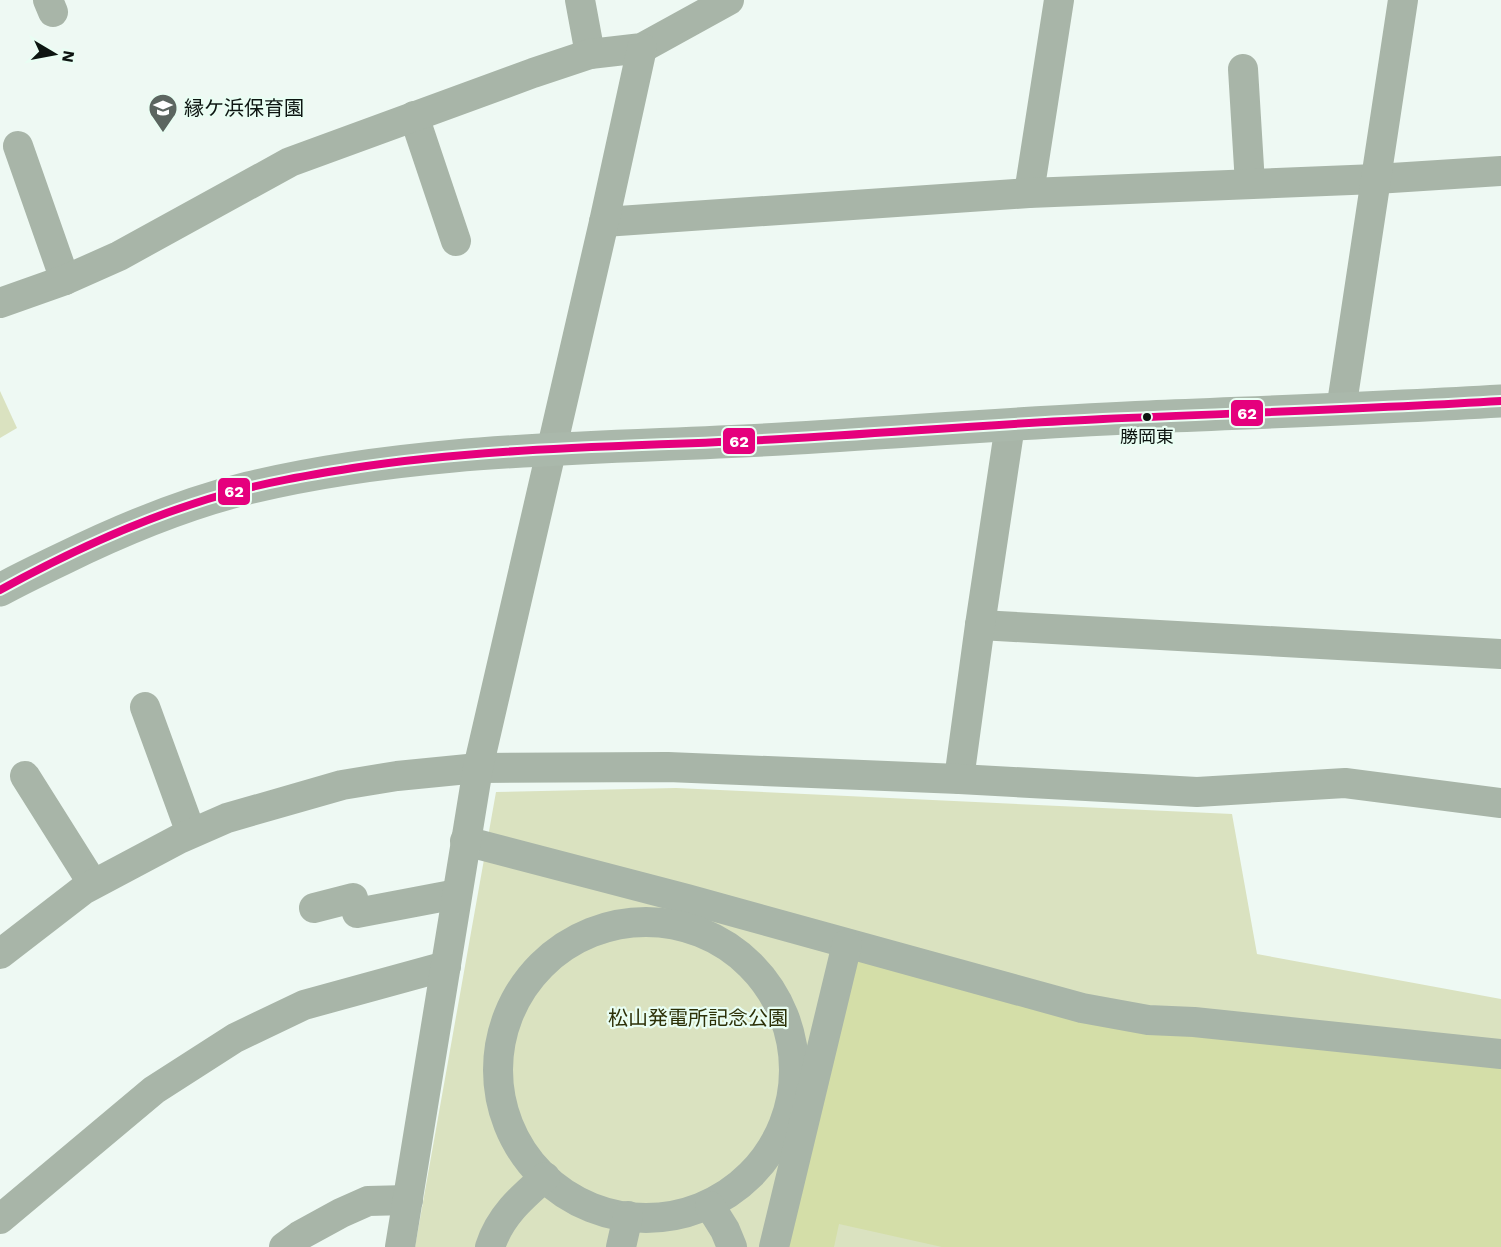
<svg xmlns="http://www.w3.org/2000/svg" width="1501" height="1247" viewBox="0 0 1501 1247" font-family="'Work Sans','Noto Sans JP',sans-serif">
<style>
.green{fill:#dae2c0}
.forest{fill:#d4dea8}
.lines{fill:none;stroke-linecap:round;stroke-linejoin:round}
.minor{stroke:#a8b5a8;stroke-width:30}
.major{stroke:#aab8ab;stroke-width:33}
.bus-1-casing{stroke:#e9fef3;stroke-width:12}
.bus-1{stroke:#e5007d;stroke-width:8}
.bus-dot{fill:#0d1511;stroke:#e9fef3;stroke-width:2}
.labels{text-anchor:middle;stroke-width:4.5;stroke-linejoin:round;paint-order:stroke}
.bus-label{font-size:18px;fill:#0d1511;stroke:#e9fef3}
.poi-label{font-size:20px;fill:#0d1511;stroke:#e9fef3;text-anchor:start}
.park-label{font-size:20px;fill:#2c3007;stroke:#e9fef3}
.line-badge{stroke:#e9fef3;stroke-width:2}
.badge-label{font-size:16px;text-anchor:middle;font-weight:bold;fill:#fff}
</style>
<rect width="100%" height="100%" fill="#eef9f3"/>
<!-- green -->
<g class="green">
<path d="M0,391L17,428L0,438Z"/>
<path d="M676,788L1232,814L1257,954L1501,999V1247H415L496,792Z"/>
</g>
<!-- forest -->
<path class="forest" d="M857,958L1501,1063V1247H942L839,1224L834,1247H786Z"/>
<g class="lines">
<!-- minor -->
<g class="minor">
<path d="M48,0L53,12"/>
<path d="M580,0L590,54"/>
<path d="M1243,69L1250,184"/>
<path d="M414,116L456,241"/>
<path d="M18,146L65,280"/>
<path d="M1029,193L1059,0"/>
<path d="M604,222L1029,193L1376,179L1501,171"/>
<path d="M0,303L65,280L119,256L290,162L533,73L590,54L642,48L729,0"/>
<path d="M1341,410L1403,0"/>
<path d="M980,625L1501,654"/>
<path d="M145,707L191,833"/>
<path d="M25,776L93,884"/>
<path d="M959,779L980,625L1010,425"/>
<path d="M465,841L687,899L1082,1008L1148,1020L1194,1022L1501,1054"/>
<path d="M314,908L353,898L357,913L457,894"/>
<circle cx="646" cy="1070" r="148"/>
<path d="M0,954L83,890L179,839L227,818L342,785L397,776L478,768L668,767L959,779L1197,792L1345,783L1501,803"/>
<path d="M710,1206L725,1230L732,1247"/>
<path d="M0,1219L154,1090L235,1038L304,1005L446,966"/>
<path d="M284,1247L299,1236L341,1213L368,1201L408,1200"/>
<path d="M400,1247L478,768L604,222L642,48"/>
<path d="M490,1247C500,1216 521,1198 545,1177"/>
<path d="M621,1247L628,1216"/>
<path d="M774,1247L847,944"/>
</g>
<!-- major -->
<path class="major" d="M0,590C20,579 41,569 62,559C121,530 183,504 248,488C422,446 603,449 781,439C904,432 1026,422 1149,417C1266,412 1384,408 1501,401"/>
<!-- bus-1 casing -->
<g class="bus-1-casing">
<path id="bus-1" d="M0,590C71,551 147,516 225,494C267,482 310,475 353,468C495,446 639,447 781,439C888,433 995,424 1103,419C1235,413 1368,409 1501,401"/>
</g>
<!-- bus-1 -->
<use href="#bus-1" class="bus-1"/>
</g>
<!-- icons -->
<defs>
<g id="school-pin" transform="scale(1.5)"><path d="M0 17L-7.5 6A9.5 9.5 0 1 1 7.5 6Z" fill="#5c6560" stroke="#e9fef3"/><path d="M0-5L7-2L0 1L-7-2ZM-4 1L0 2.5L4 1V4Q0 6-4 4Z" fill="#fff"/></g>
</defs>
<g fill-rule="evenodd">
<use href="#school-pin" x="163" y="108"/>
</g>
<!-- markers -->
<circle class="bus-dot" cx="1147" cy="417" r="5"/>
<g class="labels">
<!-- bus labels -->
<g class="bus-label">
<text x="1147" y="443">勝岡東</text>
</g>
<!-- poi labels -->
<g class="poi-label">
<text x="184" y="115">縁ケ浜保育園</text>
</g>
<!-- park labels -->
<g class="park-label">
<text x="698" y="1025">松山発電所記念公園</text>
</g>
</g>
<g class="line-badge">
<rect x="1230" y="399" width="34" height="28" rx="6" fill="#e5007d"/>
<rect x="722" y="427" width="34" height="28" rx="6" fill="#e5007d"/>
<rect x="217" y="477" width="34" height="29" rx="6" fill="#e5007d"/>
</g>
<g class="badge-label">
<text x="1247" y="419">62</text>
<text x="739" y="447">62</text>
<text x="234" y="497">62</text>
</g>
<!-- north arrow -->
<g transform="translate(54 54) rotate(100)" stroke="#e9fef3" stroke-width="4.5" paint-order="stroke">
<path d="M0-4.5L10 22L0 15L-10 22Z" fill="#0d1511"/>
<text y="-9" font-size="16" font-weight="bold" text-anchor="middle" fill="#0d1511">N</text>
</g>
</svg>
